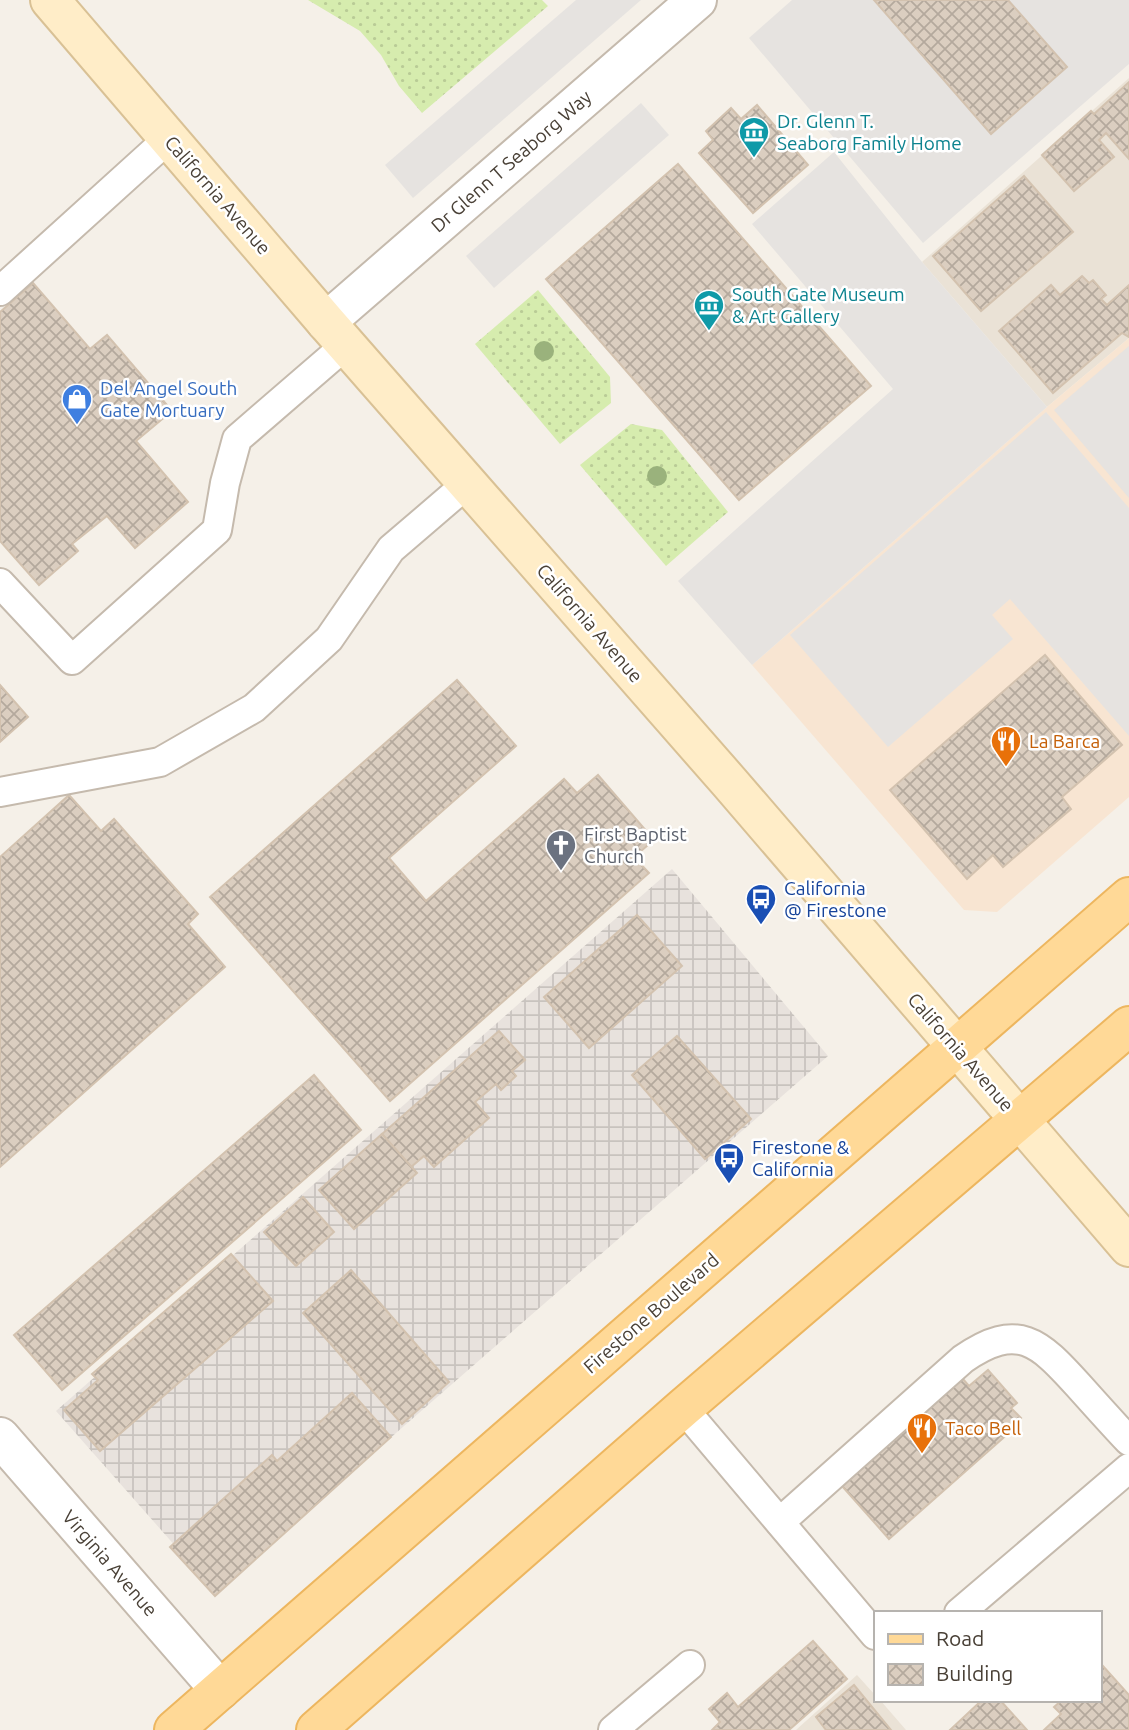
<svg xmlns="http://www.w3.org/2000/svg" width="1129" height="1730" viewBox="0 0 1129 1730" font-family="Ubuntu,sans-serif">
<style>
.residential{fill:#eae2d6}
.commercial{fill:#f8e5d2}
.industrial{fill:url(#industrial-grid)}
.grass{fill:url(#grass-dots)}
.parking{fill:#e6e3e0}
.building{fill:url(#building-cross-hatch);stroke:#d3c2af;stroke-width:2}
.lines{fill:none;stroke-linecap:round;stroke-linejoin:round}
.service-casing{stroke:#c5baad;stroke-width:32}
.minor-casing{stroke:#c5baad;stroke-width:42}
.secondary-casing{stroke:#d9c195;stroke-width:42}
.primary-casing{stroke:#edb65f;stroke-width:42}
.service{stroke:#fff;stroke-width:28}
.minor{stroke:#fff;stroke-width:38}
.secondary{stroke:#ffedc8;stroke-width:38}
.primary{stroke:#ffd997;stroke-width:38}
.tree{fill:#9ab27c}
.labels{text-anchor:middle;stroke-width:5;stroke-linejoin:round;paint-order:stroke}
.culture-label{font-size:19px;fill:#0d838f;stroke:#fff;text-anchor:start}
.street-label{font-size:19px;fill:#494036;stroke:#fff}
.shop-label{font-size:19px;fill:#366cbe;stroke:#fff;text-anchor:start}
.food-label{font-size:19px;fill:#c56008;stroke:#fff;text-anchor:start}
.worship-label{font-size:19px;fill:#5b616d;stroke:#fff;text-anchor:start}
.transit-label{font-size:19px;fill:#164399;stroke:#fff;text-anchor:start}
</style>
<defs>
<pattern id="industrial-grid" width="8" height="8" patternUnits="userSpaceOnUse" patternTransform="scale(1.75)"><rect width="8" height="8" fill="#e8e2dd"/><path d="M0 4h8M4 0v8" fill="none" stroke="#c8c3be"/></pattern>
<pattern id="grass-dots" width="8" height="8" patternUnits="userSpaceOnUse" patternTransform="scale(1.75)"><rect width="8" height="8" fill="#d6ecae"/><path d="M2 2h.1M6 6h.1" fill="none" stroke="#b9cb96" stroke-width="1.8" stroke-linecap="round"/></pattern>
<pattern id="building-cross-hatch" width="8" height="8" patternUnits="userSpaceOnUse" patternTransform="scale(1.75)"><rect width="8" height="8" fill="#dbcec0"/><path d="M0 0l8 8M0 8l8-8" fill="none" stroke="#b4a99d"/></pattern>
</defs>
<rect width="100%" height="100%" fill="#f5f0e8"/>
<!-- residential -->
<g class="residential">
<path d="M1129,78V338L1047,407L922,262Z"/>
<path d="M857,1675L875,1695V1700H880L906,1730H796Z"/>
</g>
<!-- commercial -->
<path class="commercial" d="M1129,338V797L997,912L964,910L752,665L1047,407Z"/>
<!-- industrial -->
<path class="industrial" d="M672,869L828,1056L215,1591L56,1411Z"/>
<!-- grass -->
<g class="grass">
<path d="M308,0H542L548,6L422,113L399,86L381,55L360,31Z"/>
<path d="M538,290L610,377L611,403L560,444L475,344Z"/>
<path d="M631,424L662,430L728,512L666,566L580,465Z"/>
</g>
<!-- parking -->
<g class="parking">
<path d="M576,0H641L413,198L385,165Z"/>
<path d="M792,0H1129V64L923,243L749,38Z"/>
<path d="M641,103L669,135L494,288L466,256Z"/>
<path d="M834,152L922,262L1047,407L752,665L678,581L893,389L752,224Z"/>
<path d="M1129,346V498L1054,410Z"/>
<path d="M1046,412L1129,508V736L1010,599L992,615L1013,639L888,747L790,635Z"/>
</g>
<!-- building -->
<g class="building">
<path d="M874,0H1008L1067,67L991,134Z"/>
<path d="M1129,82V159L1106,133L1099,140L1114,157L1074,191L1042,155L1091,111L1094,114Z"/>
<path d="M757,105L808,165L753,213L699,153L713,140L706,131L731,108L741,119Z"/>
<path d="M678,164L871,386L739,500L546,279Z"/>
<path d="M1024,176L1073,232L981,311L933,256Z"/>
<path d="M1082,276L1089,283L1093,280L1106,295L1101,299L1107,305L1129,285V337L1122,333L1053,393L999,331L1051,285L1060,295Z"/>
<path d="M33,283L90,349L107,335L172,411L136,441L188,502L135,548L107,516L72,544L78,551L39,585L0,541V312Z"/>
<path d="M1045,655L1122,745L1062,797L1071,809L1003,867L993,855L967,879L890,790Z"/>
<path d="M457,680L516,746L389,858L426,901L564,779L577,793L598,775L654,840L634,857L649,873L390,1101L210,897Z"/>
<path d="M0,685L28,717L0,742Z"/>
<path d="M69,795L101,831L114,819L198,914L188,924L225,967L0,1167V857Z"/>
<path d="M637,915L682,966L589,1048L544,997Z"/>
<path d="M499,1031L525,1060L512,1071L516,1076L501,1090L496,1084L475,1102L489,1118L434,1167L424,1156L411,1167L382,1134Z"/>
<path d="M677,1036L751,1119L705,1159L632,1075Z"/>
<path d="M314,1075L361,1130L62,1390L14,1335Z"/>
<path d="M382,1134L417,1173L354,1229L319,1190Z"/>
<path d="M303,1197L334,1232L296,1266L264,1232Z"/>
<path d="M231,1254L273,1301L100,1451L64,1410L98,1380L92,1374Z"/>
<path d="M351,1270L449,1382L402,1424L303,1313Z"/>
<path d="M988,1370L1017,1403L1011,1408L1021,1418L1008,1430L1010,1432L889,1539L834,1477L956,1371L969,1386Z"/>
<path d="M352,1393L391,1437L215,1596L170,1547L272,1455L277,1461Z"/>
<path d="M813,1641L847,1679L789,1730H712L720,1722L709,1709L727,1693L738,1707Z"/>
<path d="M1102,1665L1129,1695V1730H1044L1061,1714L1054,1707L1062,1700H1099V1667Z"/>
<path d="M854,1685L891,1730H826L816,1717Z"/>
<path d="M982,1700H1000L1027,1730H950Z"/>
</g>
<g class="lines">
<!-- service casing -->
<g class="service-casing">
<g id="service">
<path d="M0,291L169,138"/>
<path d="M0,583L72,660L217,530L225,483L237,439L347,344"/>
<path d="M0,792L160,762L254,708L329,639L391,549L468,483"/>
<path d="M683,1408L875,1635"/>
<path d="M780,1522L963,1359C1018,1321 1039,1342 1078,1385C1095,1404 1112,1423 1129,1441"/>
<path d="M959,1613L1129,1468"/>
<path d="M613,1730L690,1665"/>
</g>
</g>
<!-- minor casing -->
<g class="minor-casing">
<g id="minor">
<path d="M326,322L697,0"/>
<path d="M0,1437L220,1690"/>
</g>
</g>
<!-- secondary casing -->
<g class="secondary-casing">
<path id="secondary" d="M50,0L326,322L730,783L1129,1247"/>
</g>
<!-- primary casing -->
<g class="primary-casing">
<g id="primary">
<path d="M174,1730L1129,897"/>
<path d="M316,1730L683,1408L1129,1026"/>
</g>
</g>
<!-- service -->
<use href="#service" class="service"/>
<!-- minor -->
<use href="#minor" class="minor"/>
<!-- secondary -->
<use href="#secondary" class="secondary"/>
<!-- primary -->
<use href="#primary" class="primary"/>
</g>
<!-- trees -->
<g class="tree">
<circle cx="544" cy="351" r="10"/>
<circle cx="657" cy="476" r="10"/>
</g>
<!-- icons -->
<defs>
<g id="museum-pin" transform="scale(1.575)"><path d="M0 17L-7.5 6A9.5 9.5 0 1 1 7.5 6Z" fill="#0f9aa8" stroke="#fff"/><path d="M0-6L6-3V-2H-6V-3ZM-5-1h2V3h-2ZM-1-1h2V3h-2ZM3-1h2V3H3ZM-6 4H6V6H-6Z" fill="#fff"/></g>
<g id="shop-pin" transform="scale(1.575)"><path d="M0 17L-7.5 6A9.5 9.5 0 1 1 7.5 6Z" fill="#3f7fe0" stroke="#fff"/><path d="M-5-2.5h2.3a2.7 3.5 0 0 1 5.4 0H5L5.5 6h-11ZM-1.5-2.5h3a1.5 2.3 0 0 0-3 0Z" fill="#fff"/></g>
<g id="restaurant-pin" transform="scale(1.575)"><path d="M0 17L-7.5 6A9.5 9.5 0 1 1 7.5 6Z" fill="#e8710a" stroke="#fff"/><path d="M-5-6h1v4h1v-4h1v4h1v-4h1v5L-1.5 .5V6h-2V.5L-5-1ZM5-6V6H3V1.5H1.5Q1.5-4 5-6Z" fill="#fff"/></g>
<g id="church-pin" transform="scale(1.575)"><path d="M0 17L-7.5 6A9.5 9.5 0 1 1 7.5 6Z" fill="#6b7280" stroke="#fff"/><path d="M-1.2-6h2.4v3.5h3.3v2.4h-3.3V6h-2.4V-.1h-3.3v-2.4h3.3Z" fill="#fff"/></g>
<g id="bus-pin" transform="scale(1.575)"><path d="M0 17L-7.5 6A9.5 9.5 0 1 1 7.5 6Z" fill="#1a4fb4" stroke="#fff"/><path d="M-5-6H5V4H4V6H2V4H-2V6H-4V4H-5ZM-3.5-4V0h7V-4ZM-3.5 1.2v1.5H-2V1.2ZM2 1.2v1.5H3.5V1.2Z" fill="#fff"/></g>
</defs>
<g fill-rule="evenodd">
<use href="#museum-pin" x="754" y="132"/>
<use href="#museum-pin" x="709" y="305"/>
<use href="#shop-pin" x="77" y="399"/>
<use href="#restaurant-pin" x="1006" y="741"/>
<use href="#church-pin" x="561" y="845"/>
<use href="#bus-pin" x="761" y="899"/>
<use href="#bus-pin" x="729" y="1158"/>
<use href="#restaurant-pin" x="922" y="1428"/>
</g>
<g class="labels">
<!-- culture labels -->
<g class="culture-label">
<text x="777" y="128">Dr. Glenn T.<tspan x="777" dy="22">Seaborg Family Home</tspan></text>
<text x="732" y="301">South Gate Museum<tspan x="732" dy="22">&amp; Art Gallery</tspan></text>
</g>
<!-- street labels -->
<g class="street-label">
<text transform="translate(511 161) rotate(-41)" y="7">Dr Glenn T Seaborg Way</text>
<text transform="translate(218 195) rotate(49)" y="7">California Avenue</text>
<text transform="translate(590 623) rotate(49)" y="7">California Avenue</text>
<text transform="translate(961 1052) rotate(49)" y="7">California Avenue</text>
<text transform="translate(651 1313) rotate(-41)" y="7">Firestone Boulevard</text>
<text transform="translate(110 1563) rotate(49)" y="7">Virginia Avenue</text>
</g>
<!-- shop labels -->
<g class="shop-label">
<text x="100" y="395">Del Angel South<tspan x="100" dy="22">Gate Mortuary</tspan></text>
</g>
<!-- food labels -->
<g class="food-label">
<text x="1029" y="748">La Barca</text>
<text x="945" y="1435">Taco Bell</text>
</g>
<!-- worship labels -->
<g class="worship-label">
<text x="584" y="841">First Baptist<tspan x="584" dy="22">Church</tspan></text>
</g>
<!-- transit labels -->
<g class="transit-label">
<text x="784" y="895">California<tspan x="784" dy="22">@ Firestone</tspan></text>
<text x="752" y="1154">Firestone &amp;<tspan x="752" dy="22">California</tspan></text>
</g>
</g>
<!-- legend -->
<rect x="874" y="1611" width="228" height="91" fill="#ffffff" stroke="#b6b3af" stroke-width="2"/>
<rect x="888" y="1634" width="35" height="10" fill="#ffd997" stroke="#b6b3af" stroke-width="2"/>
<text x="936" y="1646" font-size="21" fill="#494036">Road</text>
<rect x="888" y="1664" width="35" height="21" fill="url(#building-cross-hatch)" stroke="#b6b3af" stroke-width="2"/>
<text x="936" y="1681" font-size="21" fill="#494036">Building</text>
</svg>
